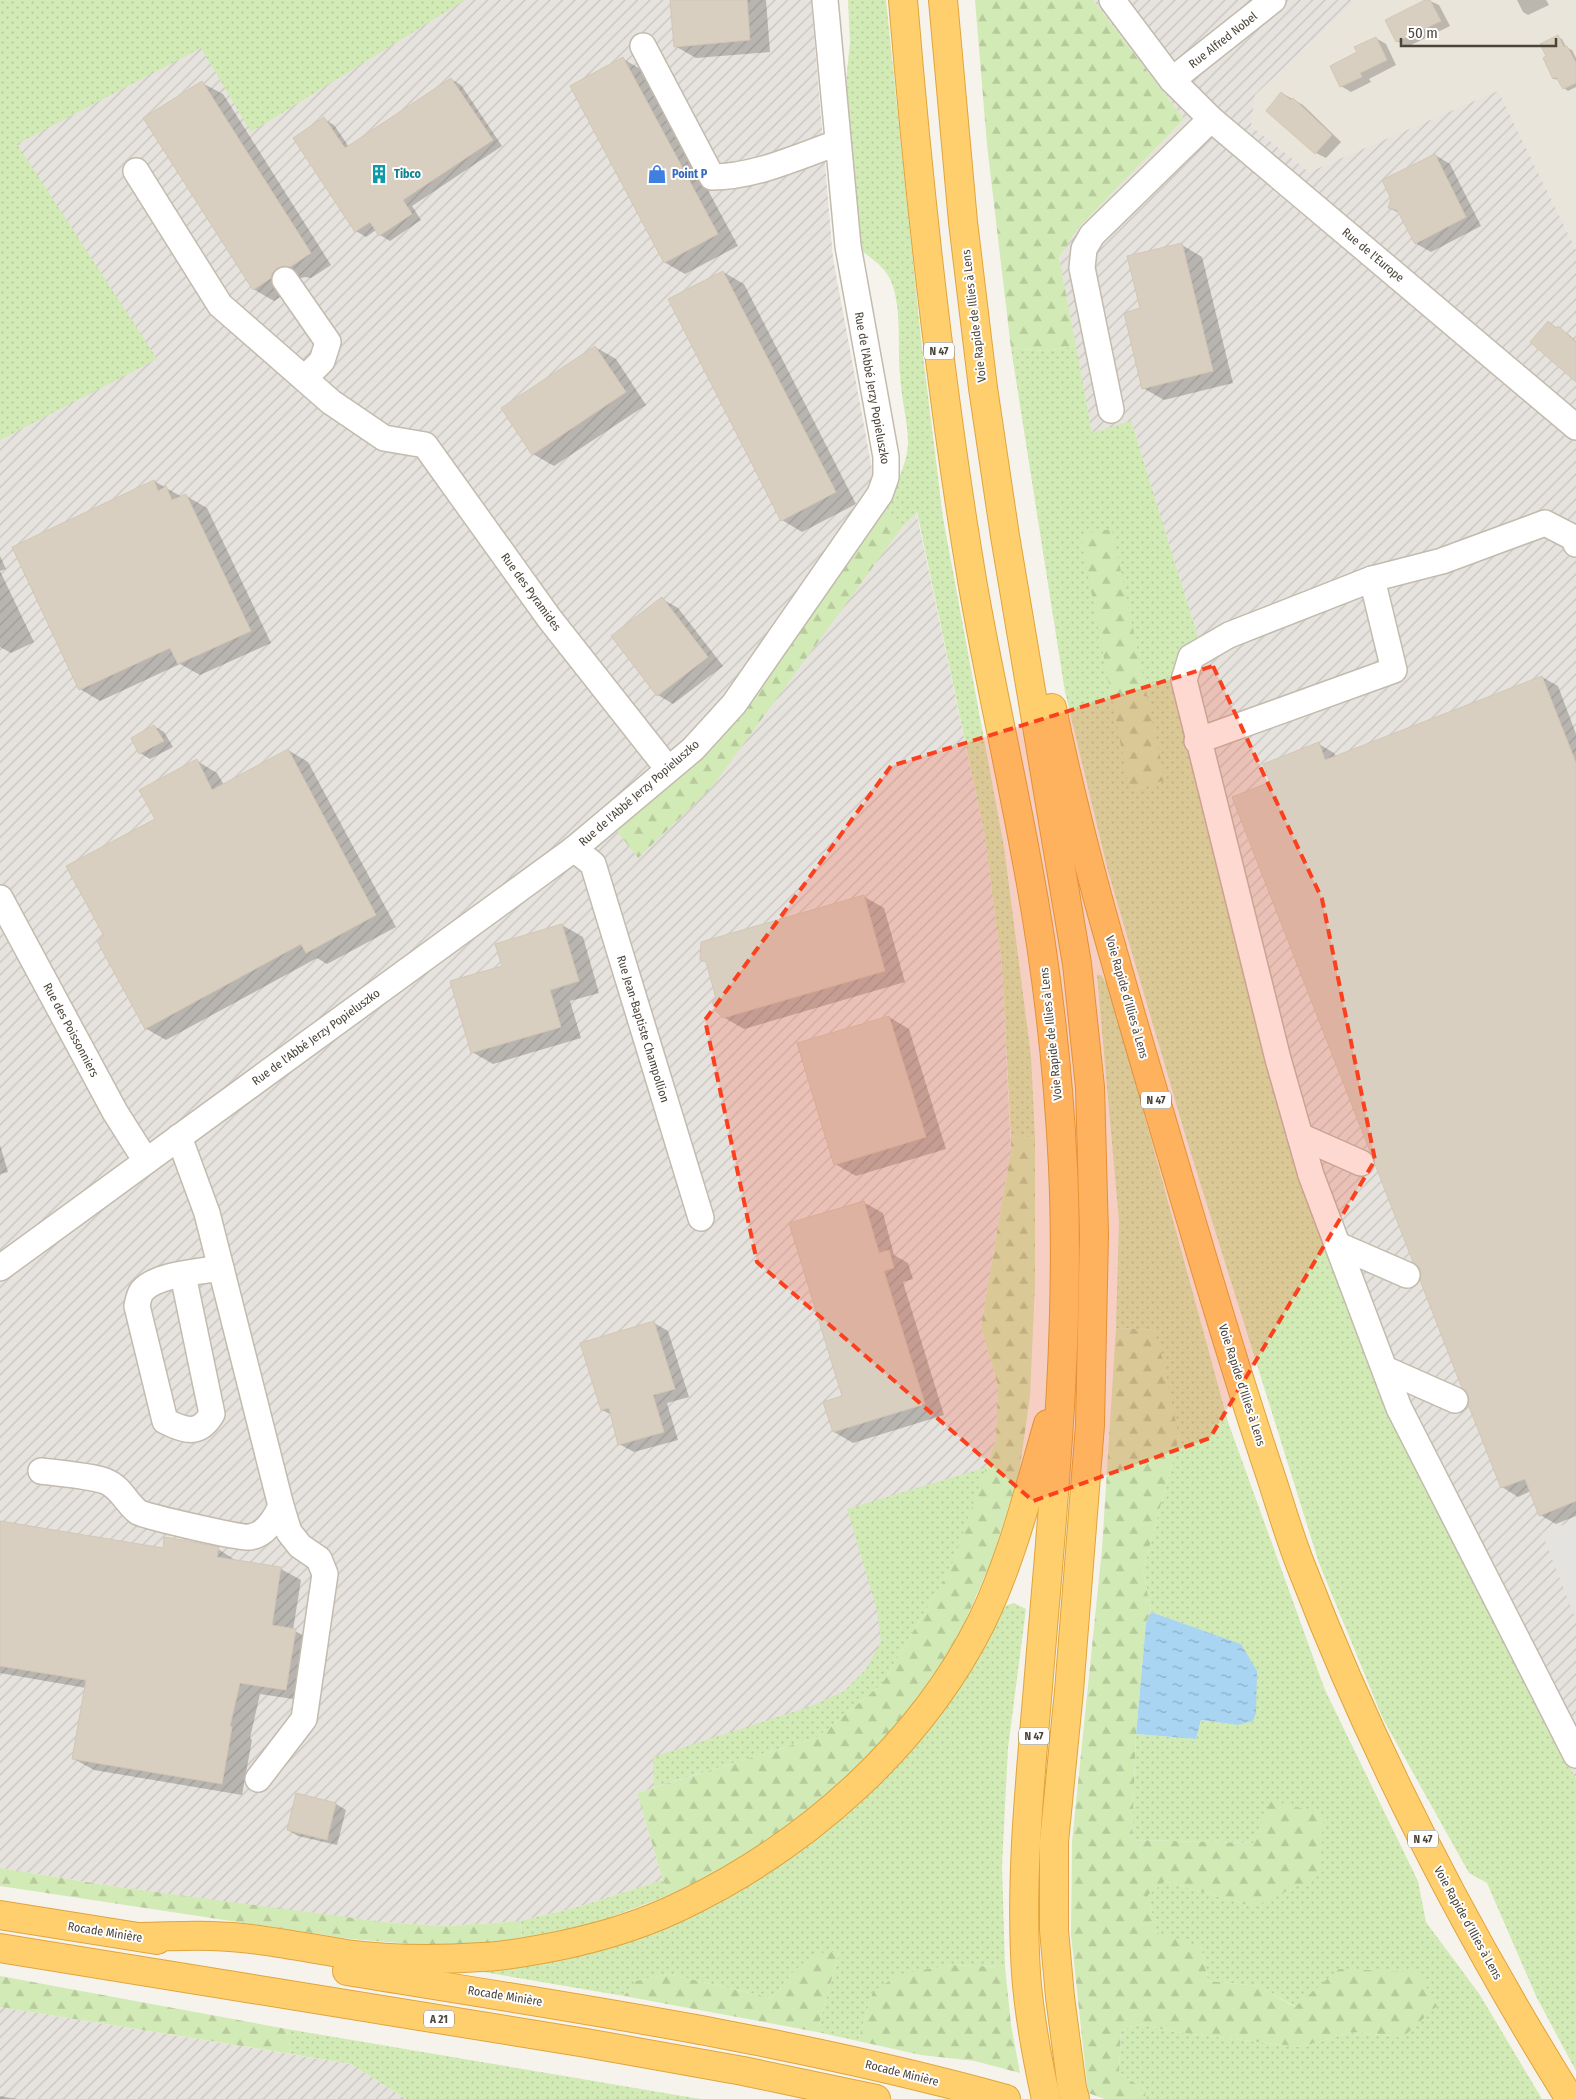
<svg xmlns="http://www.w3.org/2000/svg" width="1576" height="2099" viewBox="0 0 1576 2099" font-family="'Fira Sans Condensed',sans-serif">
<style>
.residential{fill:#eae5da}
.industrial{fill:url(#industrial-furrows)}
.grass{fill:url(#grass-dots)}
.forest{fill:url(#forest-firs)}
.parking{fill:#e5e3e0}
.water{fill:url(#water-ripples)}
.shadow{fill:#0003}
.building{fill:#d8cfc1;stroke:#d3c7b4}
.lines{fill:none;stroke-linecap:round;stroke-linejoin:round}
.minor-casing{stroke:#c2bbae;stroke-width:28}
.highway-casing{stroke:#e0a43c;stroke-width:30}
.minor{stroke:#fff;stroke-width:25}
.highway{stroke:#ffcf6e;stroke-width:28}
.marked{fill:#fc3f1d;fill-opacity:0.2;stroke:#fc3f1d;stroke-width:4;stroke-dasharray:10 6;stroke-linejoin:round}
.labels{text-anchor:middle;stroke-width:4;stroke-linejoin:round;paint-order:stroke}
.shield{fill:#fff;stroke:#817c74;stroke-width:1}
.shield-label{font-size:11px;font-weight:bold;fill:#4b4439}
.street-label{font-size:12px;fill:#4b4439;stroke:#fff}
.culture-label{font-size:12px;font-weight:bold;fill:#0d838f;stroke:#fff;text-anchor:start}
.shop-label{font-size:12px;font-weight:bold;fill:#366cbe;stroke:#fff;text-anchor:start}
</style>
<defs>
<pattern id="industrial-furrows" width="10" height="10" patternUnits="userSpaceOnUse" patternTransform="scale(1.25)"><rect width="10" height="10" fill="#e6e2dd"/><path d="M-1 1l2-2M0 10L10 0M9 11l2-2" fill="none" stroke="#c7c3be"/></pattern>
<pattern id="grass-dots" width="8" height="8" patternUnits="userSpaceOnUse" patternTransform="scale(1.25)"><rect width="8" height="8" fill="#d2eab5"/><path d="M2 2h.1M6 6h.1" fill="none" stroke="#b6ca9c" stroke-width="1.8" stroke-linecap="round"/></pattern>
<pattern id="forest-firs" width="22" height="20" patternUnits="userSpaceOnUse" patternTransform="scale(1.25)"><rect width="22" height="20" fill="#d2eab5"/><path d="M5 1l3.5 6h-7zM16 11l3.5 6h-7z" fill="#b6ca9c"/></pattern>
<pattern id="water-ripples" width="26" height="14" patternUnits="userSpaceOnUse" patternTransform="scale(1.25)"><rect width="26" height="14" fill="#a9d4f2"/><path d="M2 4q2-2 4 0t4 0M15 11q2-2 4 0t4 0" fill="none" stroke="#8caec5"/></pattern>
</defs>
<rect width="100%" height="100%" fill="#f6f3ec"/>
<!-- residential -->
<path class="residential" d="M1356,0H1576V250L1498,92L1309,172L1251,126L1255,95Z"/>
<!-- industrial -->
<g class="industrial">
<path d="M0,0H811L833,258L872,469L916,511L985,836L1002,967L1011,1150L981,1326L998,1386L996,1439L950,1570L818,1737L637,1793L663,1880L574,1908L520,1921L446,1926L384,1922L308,1913L118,1887L0,1868Z"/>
<path d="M1093,0H1356L1255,95L1251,126L1309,172L1498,91L1576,250V1779L1391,1410L1173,680L1175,662L1181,650L1188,642L1198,637L1131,422L1092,433L1059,258L1077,229L1184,119Z"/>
<path d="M0,2007L351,2064L406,2099H0Z"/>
</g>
<!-- grass -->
<g class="grass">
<path d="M0,0H465L251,132L201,48L17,144L157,359L0,440Z"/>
<path d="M848,0H886L921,339L943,518L1004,847L1031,1056L1035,1138L1011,1136L1002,967L985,836L917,512L902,527L881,510C893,491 907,467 908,443C908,421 901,398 900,375C897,346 903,304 889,277C882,265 872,259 862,251L846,82L850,42Z"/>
<path d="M1076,346L1092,433L1131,421L1198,637C1179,646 1175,660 1173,680L1391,1410L1576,1779V2071L1536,1996L1487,1883L1469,1873L1383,1719L1319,1563L1188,1144L1108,871L1065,692L1011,348L1045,351Z"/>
<path d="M1097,975H1101L1110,989L1228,1422L1325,1690L1418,1881L1426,1922L1480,1995L1542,2099H1145L1146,2090L1119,2073L1121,2030L1139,2024L1175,2032L1301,2047L1351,2032L1403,2037L1296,2007L1259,1986L1208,1981L1201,1947L1157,1934L1148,1895L1165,1881L1254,1907L1253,1843L1132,1840L1136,1734L1196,1739L1201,1720L1237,1725L1241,1644L1151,1612L1143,1570L1179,1438L1153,1330L1116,1328L1119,1221Z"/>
<path d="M987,1467L950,1570L882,1684L818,1737L654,1787L653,1757L806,1708L843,1692L866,1669L881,1641L877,1610L847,1509Z"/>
<path d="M1014,1603L1026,1609L1008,1748L1002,1866L1005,1967L950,1965L873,1991L858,2041L817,2032L839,1952L794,1971L772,1998L668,1974L636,1981L624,1996L483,1972L485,1964L790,1855L998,1608Z"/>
<path d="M663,1880L670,1895L592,1924L522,1938L520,1921L574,1908Z"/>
<path d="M287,2029L700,2099H406L351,2064L291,2054Z"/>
</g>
<!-- forest -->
<g class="forest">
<path d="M975,0H1093L1184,119L1077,229L1059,258L1076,346L1045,351L1011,348L987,145Z"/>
<path d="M881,510L902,527L712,787L638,858L617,831L699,758Z"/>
<path d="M1112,529L1165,780L1130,792L1080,534Z"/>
<path d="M1011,1136L1035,1138V1283L1030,1396L1019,1473L991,1562L957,1640L897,1727L834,1792L746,1856L670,1895L663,1880L637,1793L818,1737L882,1684L950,1570L996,1439L998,1386L981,1326L1011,1150Z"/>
<path d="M1116,1328L1153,1330L1163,1360L1179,1438L1143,1570L1151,1612L1146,1623L1136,1734L1132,1840L1253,1843L1271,1800L1324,1815L1319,1875L1254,1907L1165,1881L1148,1895L1157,1933L1201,1947L1208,1981L1259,1986L1295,2007L1339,1969L1418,1972L1437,2006L1403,2037L1351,2032L1301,2047L1175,2032L1139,2024L1121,2030L1119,2073L1146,2090L1145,2099H1105L1088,2093L1071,1935L1072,1842L1102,1549Z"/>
<path d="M0,1868L118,1887L384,1922L446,1926L520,1921L522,1938L487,1944L435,1946L351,1939L0,1886Z"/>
<path d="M839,1952L817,2032L624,1996L636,1981L668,1974L772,1998L794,1971L815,1953Z"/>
<path d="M950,1965L1005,1967L1011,2025L1020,2073L975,2061L921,2055L858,2041L873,1991L901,1974Z"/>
<path d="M0,1976L287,2029L291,2054L0,2007Z"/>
</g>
<!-- parking -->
<path class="parking" d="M1576,1520V1620L1542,1533Z"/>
<!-- water -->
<path class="water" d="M1151,1612L1241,1644L1257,1671L1256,1713L1253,1721L1237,1725L1201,1720L1196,1739L1136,1734L1146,1623Z"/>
<!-- shadow -->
<g class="shadow">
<path d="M671,0H766L770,52L696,58L675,46Z"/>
<path d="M1428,0L1439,5L1450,26L1407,47L1397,41Z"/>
<path d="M1517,0H1546L1549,5L1528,15L1523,12Z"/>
<path d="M1558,37L1562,39L1566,47L1572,50L1576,58V87L1568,91L1564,88L1559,80L1554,79L1548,56Z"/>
<path d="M1376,38L1386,44L1396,65L1369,79L1371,82L1351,92L1341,86L1359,53Z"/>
<path d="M623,59L644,71L738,246L685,274L664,262Z"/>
<path d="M451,79L461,85L502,146L412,206L421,220L390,241L380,235L376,230L366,237L356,231L324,119L334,125L349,147Z"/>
<path d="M202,83L223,94L331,265L311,278L305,277L298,279L291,290L274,301L253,289Z"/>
<path d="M1282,93L1303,105L1341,142L1326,158L1316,153Z"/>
<path d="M1435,155L1450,164L1481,226L1431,252L1415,243L1401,214L1389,208Z"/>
<path d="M1182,245L1202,257L1233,383L1164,400L1143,388L1141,309Z"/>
<path d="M723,272L744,284L856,504L802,532L782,520Z"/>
<path d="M1549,323L1568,334L1576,341V380Z"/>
<path d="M595,347L616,359L646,405L554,466L533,454Z"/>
<path d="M154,481L182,497L186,496L207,508L271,643L200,675L180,664L100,701L80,689Z"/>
<path d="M0,556L6,569L0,571L34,642L11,653L0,647Z"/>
<path d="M662,599L678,608L723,666L673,704L658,695Z"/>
<path d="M1542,677L1558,686L1576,734V1516L1556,1524L1540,1515L1531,1491L1518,1497L1502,1487L1470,1398L1422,1273L1272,782L1319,744L1334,753L1336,757Z"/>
<path d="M154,726L164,732L173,747L150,759L140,753Z"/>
<path d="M288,750L308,762L396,927L327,964L317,958L166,1040L145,1028L106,937L157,820L197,761L217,773L224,785Z"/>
<path d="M863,896L884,908L905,982L744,1029L723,1017L707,963L701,959L702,943Z"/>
<path d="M562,925L583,937L599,993L570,1001L581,1038L493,1064L472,1052L503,967Z"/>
<path d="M889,1017L909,1029L946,1149L856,1176L835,1164Z"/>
<path d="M0,1145L8,1172L0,1174Z"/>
<path d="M863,1202L883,1213L894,1255L908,1263L913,1279L903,1282L944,1415L853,1443L834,1432L843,1397Z"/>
<path d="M654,1323L668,1331L689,1397L667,1403L678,1440L634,1452L619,1444L612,1415L602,1410Z"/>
<path d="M0,1522L164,1549H218L238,1562L281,1569L301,1580L293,1630L316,1642L306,1701L260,1694L250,1738L252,1740L242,1795L94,1770L74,1759L86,1688L0,1673Z"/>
<path d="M297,1795L336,1804L346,1810L337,1845L298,1836L288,1830Z"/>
<path d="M0,2096L17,2099H0Z"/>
</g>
<!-- building -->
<g class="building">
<path d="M670,0H747L750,40L674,47Z"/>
<path d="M1425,0H1430L1441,21L1396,42L1385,20Z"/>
<path d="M1558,35L1564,47L1567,46L1576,63V83L1563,89L1556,77L1553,79L1543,58L1546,56L1540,44Z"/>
<path d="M1376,37L1387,60L1360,73L1362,77L1340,87L1330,66L1357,52L1354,47Z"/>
<path d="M623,57L718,234L664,263L570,86Z"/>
<path d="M451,78L493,140L403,200L412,214L379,236L370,222L355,232L293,138L324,117L345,148Z"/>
<path d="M202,81L311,253L290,267L283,266L277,268L272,273L271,278L253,290L143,118Z"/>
<path d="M1281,92L1291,100L1293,98L1332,135L1315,154L1266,111Z"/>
<path d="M1435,154L1466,217L1415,244L1397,210L1388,208L1391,199L1382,180Z"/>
<path d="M1182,243L1213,371L1142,389L1124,313L1140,308L1127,256Z"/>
<path d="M723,271L836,492L781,521L668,299Z"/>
<path d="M1548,321L1556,328L1558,326L1576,342V382L1530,342Z"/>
<path d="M595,346L626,392L532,455L501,408Z"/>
<path d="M154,480L158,491L166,486L172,500L186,494L251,631L178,664L170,648L79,690L12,547Z"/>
<path d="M662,597L708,657L657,696L611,636Z"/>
<path d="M1542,676L1576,763V1501L1539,1516L1525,1479L1501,1488L1468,1404L1469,1398L1467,1392L1462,1388L1420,1280L1421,1273L1418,1266L1413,1262L1232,797L1270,782L1263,764L1319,742L1325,760Z"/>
<path d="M154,725L164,741L139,754L131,738Z"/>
<path d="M288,749L376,915L306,953L301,944L145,1029L97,941L104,936L66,866L155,819L139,790L197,759L212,790Z"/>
<path d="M864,895L885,971L723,1018L717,1012L712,1002L716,998L706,962L700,960L701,942Z"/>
<path d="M562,924L579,981L550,990L561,1027L471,1053L450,981L502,966L495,944Z"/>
<path d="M889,1016L926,1137L834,1165L797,1043Z"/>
<path d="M864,1201L879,1253L889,1250L894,1268L884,1271L925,1404L833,1432L823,1402L842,1396L789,1223Z"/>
<path d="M654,1321L675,1389L653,1395L664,1432L618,1445L609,1408L601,1410L580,1343Z"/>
<path d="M0,1521L163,1548L164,1537L182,1540L219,1547L217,1557L281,1567L272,1625L296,1629L286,1690L240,1683L230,1726L232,1727L222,1784L72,1759L86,1680L0,1666Z"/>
<path d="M296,1793L336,1803L327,1840L287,1830Z"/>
</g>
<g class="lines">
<!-- minor casing -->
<g class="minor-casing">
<g id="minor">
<path d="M1112,0L1172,80L1211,119L1576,427"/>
<path d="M643,46L712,177C755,177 797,157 837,143"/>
<path d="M1172,80L1273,0"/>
<path d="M136,171L220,305L331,402L384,438L425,445L549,618L668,769"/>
<path d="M285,280L328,342L322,361L305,378"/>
<path d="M1111,410L1082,268L1084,249L1092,235L1211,119"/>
<path d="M1576,544L1574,538L1545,523L1442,561L1372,579L1229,635L1191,657L1184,680L1278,1059L1311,1175L1399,1408L1576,1755"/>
<path d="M1197,741L1394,670L1372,579"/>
<path d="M574,849L593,864L701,1218"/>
<path d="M0,898L115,1112L146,1161"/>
<path d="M1300,1136L1361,1163"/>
<path d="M179,1137L207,1213L281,1506L289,1532L300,1546L319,1559L325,1574L304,1719L258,1779"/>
<path d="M1338,1245L1407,1275"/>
<path d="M0,1268L574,849L693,749L734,704L880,494L886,477V457L848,246L825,0"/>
<path d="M183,1275L212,1414C199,1436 185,1431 165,1421L137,1306C138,1301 139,1295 142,1291C156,1274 200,1272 221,1268"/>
<path d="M1385,1369L1455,1400"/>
<path d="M41,1471C58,1473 91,1476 105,1481C121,1487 126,1503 138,1512C145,1516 241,1539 250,1537C265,1535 275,1519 281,1506"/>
</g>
</g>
<!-- highway casing -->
<g class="highway-casing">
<g id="highway">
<path d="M903,0C919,194 940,388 972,580C988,674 1010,768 1027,862C1046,962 1058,1065 1063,1167C1071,1341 1052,1514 1038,1687C1030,1782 1020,1878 1026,1973C1029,2015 1037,2058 1046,2099"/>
<path d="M943,0L963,222L983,388L1005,536L1077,964L1090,1087L1094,1234L1090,1425L1069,1691L1054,1842V1930L1060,1997L1072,2088L1075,2099"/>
<path d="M1052,708C1082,855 1126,998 1168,1142C1200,1250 1231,1358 1267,1465C1279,1500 1289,1537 1303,1571C1374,1755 1466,1932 1570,2099"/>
<path d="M0,1915L157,1940"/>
<path d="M139,1937C163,1937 187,1935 211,1936C256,1937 301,1947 346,1954C391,1960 437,1960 482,1957C507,1956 533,1951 558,1946C602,1937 647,1923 687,1903C809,1843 921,1744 982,1621C1012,1559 1029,1490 1048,1424"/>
<path d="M0,1948L586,2043L743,2071L876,2099"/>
<path d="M347,1971C568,2007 790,2039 1006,2099"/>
</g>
</g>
<!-- minor -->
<use href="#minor" class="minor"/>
<!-- highway -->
<use href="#highway" class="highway"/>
</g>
<!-- marked area -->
<path class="marked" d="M1213,666L1322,899L1375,1160L1210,1438L1033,1501L757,1262L705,1020L891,766Z"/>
<!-- icons -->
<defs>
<g id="building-bare" transform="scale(1.5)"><path d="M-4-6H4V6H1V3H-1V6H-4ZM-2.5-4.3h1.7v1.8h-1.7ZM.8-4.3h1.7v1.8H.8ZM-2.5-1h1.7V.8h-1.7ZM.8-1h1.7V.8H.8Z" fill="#0f9aa8" stroke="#fff" stroke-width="2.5" paint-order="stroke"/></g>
<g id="shop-bare" transform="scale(1.5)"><path d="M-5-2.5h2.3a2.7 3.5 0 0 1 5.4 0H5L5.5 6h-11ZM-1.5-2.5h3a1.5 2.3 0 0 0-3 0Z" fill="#3f7fe0" stroke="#fff" stroke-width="2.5" paint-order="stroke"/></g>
</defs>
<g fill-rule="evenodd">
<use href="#building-bare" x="379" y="174"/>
<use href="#shop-bare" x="657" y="174"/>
</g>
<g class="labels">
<!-- shield labels -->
<g class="shield">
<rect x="924" y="342.5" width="30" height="17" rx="4"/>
<rect x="1141" y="1091.5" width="30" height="17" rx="4"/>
<rect x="1019" y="1727.5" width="30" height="17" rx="4"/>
<rect x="1408" y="1830.5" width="30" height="17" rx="4"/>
<rect x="424" y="2010.5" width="30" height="17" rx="4"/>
</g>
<g class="shield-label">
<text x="939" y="355">N 47</text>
<text x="1156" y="1104">N 47</text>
<text x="1034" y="1740">N 47</text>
<text x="1423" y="1843">N 47</text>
<text x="439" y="2023">A 21</text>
</g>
<!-- street labels -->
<g class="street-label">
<text transform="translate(1223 40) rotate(-38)" y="4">Rue Alfred Nobel</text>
<text transform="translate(1373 255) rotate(40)" y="4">Rue de l'Europe</text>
<text transform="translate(974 316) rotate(-97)" y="4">Voie Rapide de Illies à Lens</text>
<text transform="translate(872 388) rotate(80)" y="4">Rue de l'Abbé Jerzy Popieluszko</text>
<text transform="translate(531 592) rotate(54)" y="4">Rue des Pyramides</text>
<text transform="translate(639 793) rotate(-41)" y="4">Rue de l'Abbé Jerzy Popieluszko</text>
<text transform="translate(1127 997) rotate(74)" y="4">Voie Rapide d’Illies à Lens</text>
<text transform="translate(643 1029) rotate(73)" y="4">Rue Jean-Baptiste Champollion</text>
<text transform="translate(71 1030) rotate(62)" y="4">Rue des Poissonniers</text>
<text transform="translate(1051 1034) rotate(-96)" y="4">Voie Rapide de Illies à Lens</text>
<text transform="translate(316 1037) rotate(-36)" y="4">Rue de l'Abbé Jerzy Popieluszko</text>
<text transform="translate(1242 1385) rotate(72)" y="4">Voie Rapide d’Illies à Lens</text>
<text transform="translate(1468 1923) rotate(61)" y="4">Voie Rapide d’Illies à Lens</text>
<text transform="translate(105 1932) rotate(9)" y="4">Rocade Minière</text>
<text transform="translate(505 1996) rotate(9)" y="4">Rocade Minière</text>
<text transform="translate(902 2073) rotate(14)" y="4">Rocade Minière</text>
</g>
<!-- culture labels -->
<g class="culture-label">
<text x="394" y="178">Tibco</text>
</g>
<!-- shop labels -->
<g class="shop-label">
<text x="672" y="178">Point P</text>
</g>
</g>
<!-- scale -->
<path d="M1401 38v8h155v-8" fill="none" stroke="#4b4439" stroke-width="2.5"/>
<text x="1408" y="38" font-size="15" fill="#4b4439" stroke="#ffffff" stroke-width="4" paint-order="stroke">50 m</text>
</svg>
